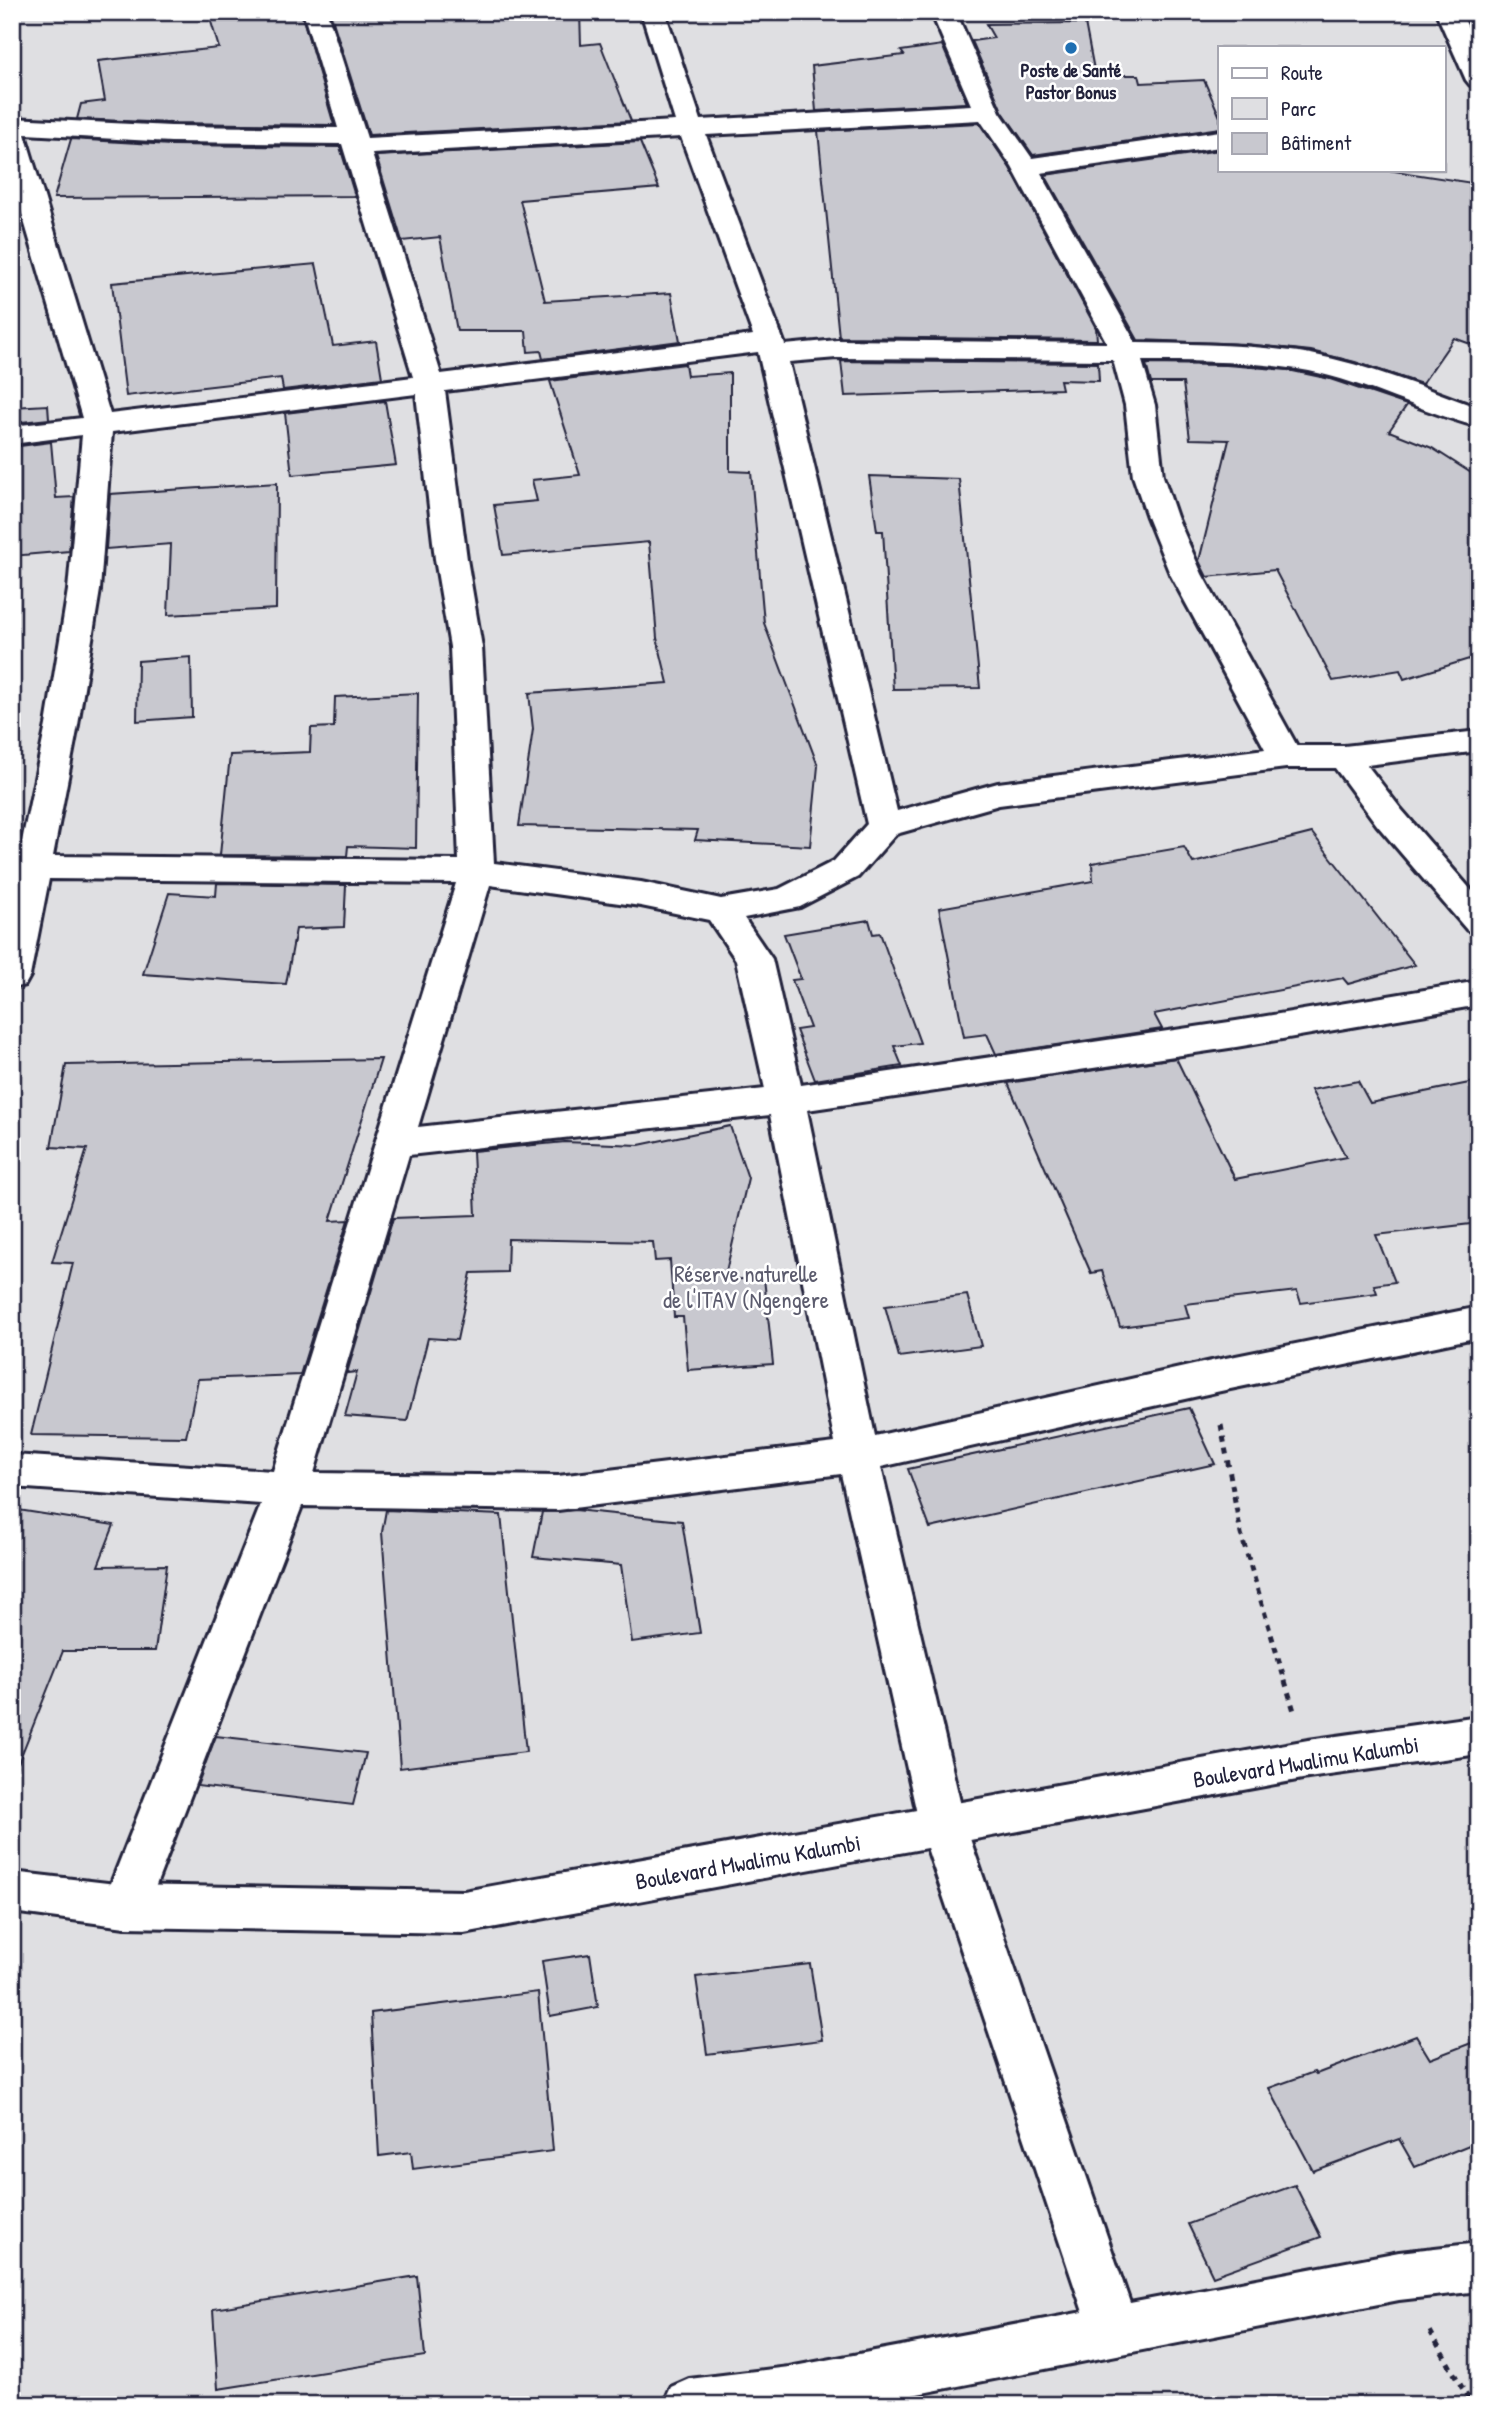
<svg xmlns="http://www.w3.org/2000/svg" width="1491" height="2417" viewBox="0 0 1491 2417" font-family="'Patrick Hand',sans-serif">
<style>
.green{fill:#dfdfe2;stroke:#80808e;stroke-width:2;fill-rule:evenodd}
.building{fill:#c8c8cf;stroke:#22223b;stroke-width:2}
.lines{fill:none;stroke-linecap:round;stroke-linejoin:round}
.minor-casing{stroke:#22223b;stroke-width:6}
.tertiary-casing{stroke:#22223b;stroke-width:6}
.path{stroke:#22223b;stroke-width:5;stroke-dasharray:6 6;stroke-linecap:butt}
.minor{fill:#fff;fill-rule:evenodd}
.tertiary{fill:#fff;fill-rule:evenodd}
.poi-dot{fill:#1f6fb2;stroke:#fff;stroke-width:2.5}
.labels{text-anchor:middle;stroke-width:5;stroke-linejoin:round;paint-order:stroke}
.far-poi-label{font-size:19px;font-weight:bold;fill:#22223b;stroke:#fff}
.park-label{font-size:23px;fill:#5b5b6d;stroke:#fff}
.street-label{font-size:23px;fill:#22223b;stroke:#fff}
</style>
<rect width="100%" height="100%" fill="#fff"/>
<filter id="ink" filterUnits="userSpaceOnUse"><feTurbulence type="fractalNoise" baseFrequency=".0143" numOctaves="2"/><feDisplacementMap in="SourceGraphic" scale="14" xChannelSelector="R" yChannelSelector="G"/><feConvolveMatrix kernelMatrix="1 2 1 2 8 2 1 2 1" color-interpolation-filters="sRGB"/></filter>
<g filter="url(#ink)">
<!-- green -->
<path class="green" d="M12,12H1479V2405H12ZM1220,47H1444V170H1220Z"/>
<!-- building -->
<g class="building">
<path d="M208,12H301L334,125L171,123L77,119L81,104L105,101L98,61L219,48Z"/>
<path d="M330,12H580L581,45L600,43L631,121L369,135Z"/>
<path d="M1085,23L1095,75H1139L1141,83L1204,80L1220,117V128L1033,155L1002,111L972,41L994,38L986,24Z"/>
<path d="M942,45L967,103L816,111L812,66L904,55L901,51Z"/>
<path d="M979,123L1010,168L1096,328L1097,340L839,337L818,131Z"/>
<path d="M71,139L171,145L340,147L355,196L54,198Z"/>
<path d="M640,142L659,188L520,200L545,301L671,293L680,341L543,359L541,351L528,352L526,331H457L440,237L402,241L376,156Z"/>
<path d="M1220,150V170H1388L1479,184V347L1454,338L1422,384L1355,362L1311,351L1246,344L1138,340L1045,175Z"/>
<path d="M316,264L333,346L376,341L382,378L283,390L281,378L126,396L112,283Z"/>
<path d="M841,361L1098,363L1099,381L1060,380L1062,389L845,396Z"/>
<path d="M685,364L687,376L730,373V471L751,472L764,623L818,766L810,846L695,840L698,830L519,826L533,729L529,693L668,683L657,638L649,542L503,555L494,505L537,501L532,480L580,475L550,381Z"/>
<path d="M1146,364L1226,365L1288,370L1330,379L1407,405L1389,431L1432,448L1479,478V656L1404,679L1400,670L1333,681L1275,570L1207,577L1199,561L1229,440L1190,439L1183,383H1151Z"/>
<path d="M385,401L396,465L292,475L285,413Z"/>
<path d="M48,405L49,419L12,423V407Z"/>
<path d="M51,442L56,498L74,497L69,551L12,556V447Z"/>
<path d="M869,476L959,479L980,688L893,689L883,531H877Z"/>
<path d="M277,483L276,609L168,615L171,544L106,549L110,494Z"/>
<path d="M191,657L192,717L137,721L138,661Z"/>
<path d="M418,693L416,848L348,846L347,856L220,855L230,755L310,752L311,728L334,727L335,697Z"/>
<path d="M1312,833L1415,965L1348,984L1343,978L1154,1014L1162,1029L996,1054L987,1034L964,1037L939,908L1093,881L1092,863L1184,847L1193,863Z"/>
<path d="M217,883L346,885L344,927L296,929L286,984L143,974L169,893L216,896Z"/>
<path d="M869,920L873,934L880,933L920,1043L894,1046L902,1066L815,1080L796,1030L810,1028L792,980L801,979L784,934Z"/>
<path d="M1176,1058L1235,1179L1346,1157L1311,1090L1358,1081L1370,1103L1479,1081V1223L1376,1235L1395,1282L1374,1285L1377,1293L1301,1303L1297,1291L1185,1304L1189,1318L1120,1327L1102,1271L1091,1273L1008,1083Z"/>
<path d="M381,1059L330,1221L348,1220L300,1375L198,1379L186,1437L31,1435L73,1263L52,1262L87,1149L51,1147L66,1065Z"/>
<path d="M730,1126L748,1178L724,1280L764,1278L773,1364L688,1370L683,1317H674L670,1260L655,1261L653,1242L508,1239L507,1272L471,1273L457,1340L428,1338L407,1421L345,1416L357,1372L347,1373L393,1218L476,1215L473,1151L565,1142L639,1145Z"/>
<path d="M967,1295L981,1346L899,1357L885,1306Z"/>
<path d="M1189,1408L1215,1464L930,1528L908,1469Z"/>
<path d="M12,1509L114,1525L98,1566L167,1565L155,1651H63L15,1771H12Z"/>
<path d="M386,1510L501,1515L526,1752L400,1768L382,1532Z"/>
<path d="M575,1510L682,1521L700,1633L632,1642L621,1565L533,1557L542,1512Z"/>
<path d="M216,1736L366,1753L353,1805L197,1786Z"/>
<path d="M590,1954L598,2007L550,2016L542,1961Z"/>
<path d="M810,1964L822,2040L707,2054L696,1977Z"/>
<path d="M538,1992L553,2151L413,2169L411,2152L379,2156L371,2013Z"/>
<path d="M1416,2036L1430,2059L1479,2040V2141L1415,2167L1399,2139L1313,2171L1269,2088L1314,2072L1316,2074Z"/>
<path d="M1295,2185L1321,2237L1213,2276L1188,2224Z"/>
<path d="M417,2276L425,2356L218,2389L213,2309Z"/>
</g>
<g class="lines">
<!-- minor casing -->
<g class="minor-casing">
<g id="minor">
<path d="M303,12H327L367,138L675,121L641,12H665L701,120L971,105L931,12H956L1000,112L1032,158L1220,131V147L1041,173L1136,343C1194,344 1253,344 1311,354C1369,365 1424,388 1479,408V427C1421,412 1368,383 1309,371C1255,361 1198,361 1142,361L1155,405L1163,476L1177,517L1202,574L1297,746H1344L1479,731V751L1367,765L1401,809L1479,899V934L1467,930L1377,825L1335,768H1286L999,805L896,834L858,877L800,907L744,918L772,959L801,1085L1236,1021L1479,981V1005L1236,1047L807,1110L875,1436L1216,1360L1479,1307V1337L1216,1392L881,1467L966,1827L1130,2303L1399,2252L1479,2243V2291L1399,2300L861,2405H663L671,2387L689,2379L789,2367L1083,2312L920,1827L841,1474L558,1510L302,1506L148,1906L141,1921L125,1927L109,1921L102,1906L261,1504L12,1487V1455L273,1471L456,883L49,879L30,976L25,985L12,988V856H19L46,725L68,590L82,435L12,444V426L82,418L12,180V118L171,126L338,128ZM980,120L1012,167L1107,343L837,340L785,345L706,135ZM25,134L171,142L342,144L413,377L110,414ZM681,137L753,335L441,374L372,154ZM758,352L867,824L834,861L779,889L721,899L641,882L494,863L482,647L467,559L445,391ZM837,358L1113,360L1125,405L1133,476L1147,517L1170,574L1265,749L998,783L897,811L789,362ZM416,394L435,559L450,647L459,860L53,856L78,725L100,590L112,432ZM490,885L641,906L709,920L736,960L765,1089L418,1127ZM770,1115L835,1443L558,1476L314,1473L409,1155Z"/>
<path d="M1436,12H1461L1479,52V88L1470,85L1466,80Z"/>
</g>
</g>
<!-- tertiary casing -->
<g class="tertiary-casing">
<path id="tertiary" d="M1479,1716V1754L1308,1778L464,1933L125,1927L12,1912V1872L125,1885L464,1891L1308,1740Z"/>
</g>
<!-- path -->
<g class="path">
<path d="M1221,1425L1241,1534L1294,1711"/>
<path d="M1430,2331L1472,2405"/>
</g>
<!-- minor -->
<use href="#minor" class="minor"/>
<!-- tertiary -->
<use href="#tertiary" class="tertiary"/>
</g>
</g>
<!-- markers -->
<circle class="poi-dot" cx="1071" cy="48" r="7"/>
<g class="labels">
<!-- far-poi labels -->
<g class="far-poi-label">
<text x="1071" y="77">Poste de Santé<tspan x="1071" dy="22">Pastor Bonus</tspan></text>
</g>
<!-- park labels -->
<g class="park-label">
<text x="746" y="1282">Réserve naturelle<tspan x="746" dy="26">de l'ITAV (Ngengere</tspan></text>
</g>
<!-- street labels -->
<g class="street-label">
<text transform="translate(1306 1762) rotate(-9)" y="8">Boulevard Mwalimu Kalumbi</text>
<text transform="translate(748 1862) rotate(-10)" y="8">Boulevard Mwalimu Kalumbi</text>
</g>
</g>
<!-- margin -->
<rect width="1491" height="2417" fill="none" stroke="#fff" stroke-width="42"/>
<rect x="21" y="21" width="1449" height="2375" fill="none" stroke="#22223b" stroke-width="2.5" filter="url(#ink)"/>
<!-- legend -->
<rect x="1218" y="46" width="228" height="126" fill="#ffffff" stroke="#a7a7b1" stroke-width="2"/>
<rect x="1232" y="68" width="35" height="10" fill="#ffffff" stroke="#a7a7b1" stroke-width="2"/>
<text x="1281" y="80" font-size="21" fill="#22223b">Route</text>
<rect x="1232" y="98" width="35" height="21" fill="#dfdfe2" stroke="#a7a7b1" stroke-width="2"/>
<text x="1281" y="116" font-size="21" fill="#22223b">Parc</text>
<rect x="1232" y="133" width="35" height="21" fill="#c8c8cf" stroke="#a7a7b1" stroke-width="2"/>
<text x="1281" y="150" font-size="21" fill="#22223b">Bâtiment</text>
</svg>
